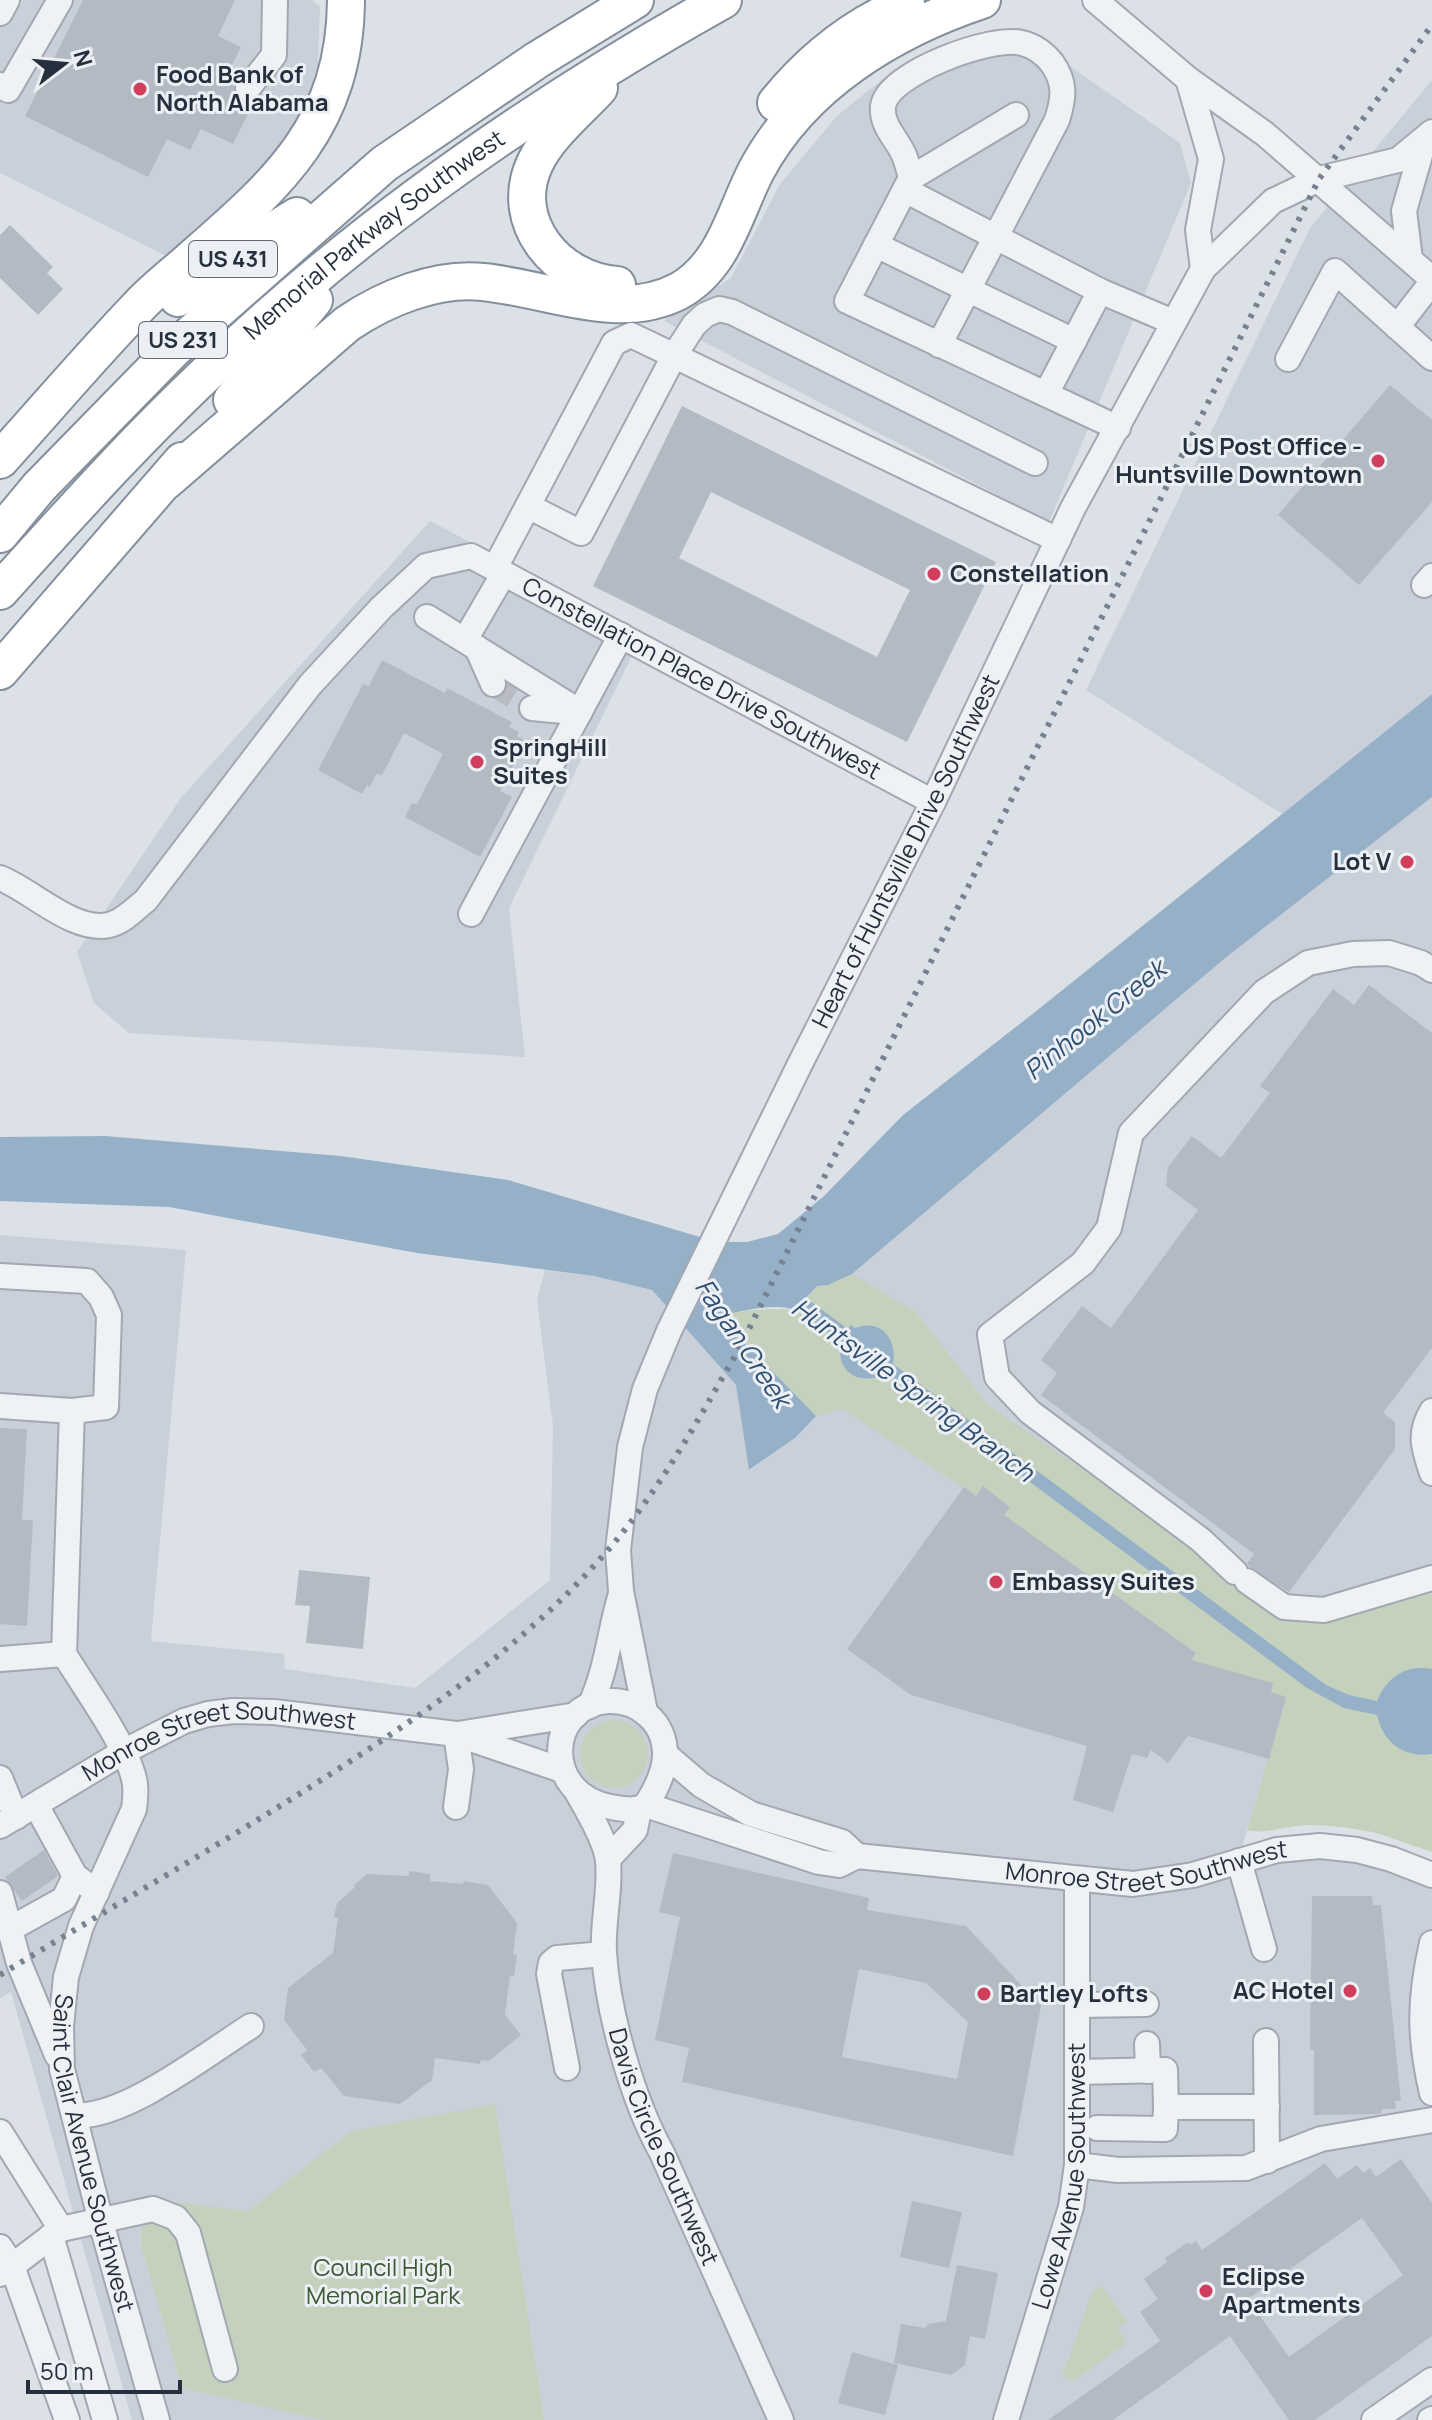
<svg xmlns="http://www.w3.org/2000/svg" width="1432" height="2420" viewBox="0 0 1432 2420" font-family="Manrope,sans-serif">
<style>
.built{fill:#cad0d9}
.green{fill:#c3d1bd}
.water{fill:#96b0c8}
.building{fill:#b4bac4;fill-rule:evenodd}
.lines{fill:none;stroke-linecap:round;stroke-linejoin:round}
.minor-tunnel{stroke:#b8bdc5;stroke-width:24;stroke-dasharray:24 12;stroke-linecap:butt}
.minor-casing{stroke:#a2a8b1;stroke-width:28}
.highway-casing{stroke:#848f9e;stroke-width:40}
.minor{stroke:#eff2f5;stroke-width:24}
.highway{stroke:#fff;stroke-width:36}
.rail{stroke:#768191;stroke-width:6;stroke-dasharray:4 8;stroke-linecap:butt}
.poi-dot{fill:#cf3e5a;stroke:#ecf0f5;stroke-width:3}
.labels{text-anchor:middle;stroke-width:6;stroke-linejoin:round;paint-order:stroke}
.shield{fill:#ecf0f5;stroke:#616974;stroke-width:2}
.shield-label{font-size:22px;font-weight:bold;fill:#262f3d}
.poi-label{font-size:24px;font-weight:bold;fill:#262f3d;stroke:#ecf0f5;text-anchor:start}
.street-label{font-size:24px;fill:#262f3d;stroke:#ecf0f5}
.park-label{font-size:24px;fill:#3c5933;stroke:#ecf0f5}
.water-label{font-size:26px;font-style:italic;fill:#305072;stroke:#ecf0f5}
</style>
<rect width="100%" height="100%" fill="#dce1e7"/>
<!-- built -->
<g class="built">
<path d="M0,0H312L320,7L318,63L302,120L274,163L166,256L0,173Z"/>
<path d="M1021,32L1180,143L1191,183L1049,522L664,321L731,278L780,184L837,116L884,78L976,37Z"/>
<path d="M1432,80V694L1282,814L1086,690L1310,228Z"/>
<path d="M430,521L643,633L509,908L525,1057L129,1033L94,1003L77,952L181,798Z"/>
<path d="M1432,797V1596L1420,1591L1273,1683L1286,1697L1241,1851L1291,1847L1432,1875V2420H132L11,1992L0,1998V1235L186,1250L151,1641L284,1654L285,1669L415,1688L550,1580L553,1426L537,1300L545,1270L594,1276L652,1290L736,1385L750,1470L795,1438L828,1285L852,1274L1224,959Z"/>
</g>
<!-- green -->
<g class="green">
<path d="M852,1274L916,1312L989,1406L1304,1620L1420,1591L1432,1596V1852C1412,1846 1392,1837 1372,1832C1352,1828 1330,1825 1309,1825C1289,1825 1266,1835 1247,1830L1286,1697L1216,1678L1191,1660L1195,1653L1004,1515L1010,1506L983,1487L976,1496L842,1409L816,1416L752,1350L729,1331L724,1322L729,1314C752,1309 773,1308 797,1310L817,1286L828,1285Z"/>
<circle cx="614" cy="1754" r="34"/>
<path d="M495,2104L544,2420H323L182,2388L141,2245V2198L248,2211L352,2131Z"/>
<path d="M1102,2286L1127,2322L1118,2329L1127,2343L1074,2381L1062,2377L1092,2292Z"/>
</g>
<!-- water -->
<path class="water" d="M1432,694V797L1224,959L852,1274L828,1285L817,1286L806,1298L848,1329L851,1325L855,1328C880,1318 898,1339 893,1364L1326,1685L1349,1695L1377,1701C1387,1677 1406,1664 1432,1669V1754C1404,1758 1383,1743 1377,1715L1344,1708L1307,1688L885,1374C863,1385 839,1376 840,1349L836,1347L839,1341C826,1332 812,1318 798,1311C779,1302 749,1310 729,1314L724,1322L729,1331L752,1350L816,1416L795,1438L749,1470L736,1385L652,1290L594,1276L417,1253L169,1207L0,1201V1137L105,1136L341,1156L508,1180L717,1242H747L778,1234L824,1196L903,1115L1030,1016Z"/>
<!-- building -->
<g class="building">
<path d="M83,0H235L218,36L241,47L224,81L233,85L234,94L239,100L254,102L233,144L201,129L190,150L167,139L148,177L25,116Z"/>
<path d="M10,225L53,267L47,273L63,289L38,315L0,278V235Z"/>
<path d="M1390,385L1432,420V502L1359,585L1278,515Z"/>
<path d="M682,406L996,562L907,742L593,586ZM711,492L910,590L877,657L679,558Z"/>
<path d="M382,660L445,693L447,688L512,722L509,727L519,732L517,736L526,741L500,791L512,797L480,857L405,817L412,803L417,804L443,754L404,733L382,775L376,774L370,787L367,785L362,794L318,770L363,684L369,686Z"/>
<path d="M1369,985L1432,1033V1348L1383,1413L1395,1422V1449L1289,1592L1249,1566L1247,1564L1254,1554L1041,1395L1057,1373L1041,1360L1082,1306L1111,1328L1198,1210L1166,1186L1168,1167L1192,1136L1221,1158L1270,1093L1260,1086L1333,989L1354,1005Z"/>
<path d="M0,1428L27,1429L22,1520H33L27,1626L0,1624Z"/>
<path d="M983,1486L1010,1507L1004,1515L1196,1653L1191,1660L1273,1683L1271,1692L1286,1697L1269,1759L1188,1736L1168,1763L1151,1750L1147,1758L1132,1754L1113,1812L1073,1800L1087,1746L911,1695L847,1649L964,1487L976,1496Z"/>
<path d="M299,1570L370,1577L363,1649L306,1643L310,1606L295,1605Z"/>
<path d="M44,1850L58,1876L22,1901L5,1877Z"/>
<path d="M673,1853L869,1898L867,1910L966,1926L1041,2006L1013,2156L682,2082L689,2048L655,2040L680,1917L659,1912ZM859,1969L926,1983L968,2022L957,2079L842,2057Z"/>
<path d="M409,1871L430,1874V1881L463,1884L464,1881L488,1885L517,1923L513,1954L517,1955L514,1976H510L505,2015L521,2035L489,2061L481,2060L480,2064L435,2058L432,2080L400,2104L344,2096L321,2068L314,2072L301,2055L307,2050L284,2020L288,1988L333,1953L338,1918L334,1917L337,1903L355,1887L354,1885L367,1874L409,1876Z"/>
<path d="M1312,1896H1372L1373,1905H1381L1401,2101H1395L1396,2109H1382V2113L1377,2114L1314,2115V2050H1310Z"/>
<path d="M1401,2159L1432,2203V2336L1315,2420H1289L1230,2336L1113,2420H1048L1160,2341L1140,2312L1158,2299L1144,2279L1167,2262L1165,2258L1188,2242L1190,2245L1196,2241L1202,2250L1325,2163L1337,2179L1357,2165L1363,2173L1370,2168L1376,2177ZM1362,2218L1403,2275L1289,2357L1248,2299Z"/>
<path d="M912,2201L962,2212L949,2268L900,2257Z"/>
<path d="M957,2265L998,2273L985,2339L970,2336L965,2365L951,2375L894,2363L901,2324L925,2328L928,2324L946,2321Z"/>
<path d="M852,2352L898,2365L885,2415L838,2403Z"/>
</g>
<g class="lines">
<!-- minor-tunnel -->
<path class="minor-tunnel" d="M493,684L532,708"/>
<!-- minor casing -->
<g class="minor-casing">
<g id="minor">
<path d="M1095,0L1188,79L1265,134L1432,279"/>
<path d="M0,13L7,0"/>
<path d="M1188,79L1211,159L1198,230L1203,269"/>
<path d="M0,85L8,90L60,0"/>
<path d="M248,88L274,55L275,0"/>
<path d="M1016,115L911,178L847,301L1118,428"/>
<path d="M911,178C909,171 907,162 904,155C896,137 881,126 883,106C888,73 992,35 1022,43C1034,46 1044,53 1052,63C1066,83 1064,98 1057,120L939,345"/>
<path d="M905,190L1100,291L1173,322"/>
<path d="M876,245L1074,341"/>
<path d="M1410,259L1404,211L1424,141"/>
<path d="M1397,327L1432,282"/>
<path d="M1288,359L1335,271L1432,358"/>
<path d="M1046,394L1100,291"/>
<path d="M528,506L581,533L674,356L694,325L705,315L719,309L732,312L1035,463"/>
<path d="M495,568L614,343L631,335L1058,540"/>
<path d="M1424,585L1432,576"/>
<path d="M427,617L580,712"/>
<path d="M465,640L504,573"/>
<path d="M477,648L493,684"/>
<path d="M532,708L573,712"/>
<path id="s1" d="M0,878C31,890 74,933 109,925C123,922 135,909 146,900L310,685L381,608L426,566L471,556L933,802"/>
<path d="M471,914L621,635"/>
<path d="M0,1276L87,1281L101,1297L109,1315L106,1407L72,1411"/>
<path d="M0,1406L72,1411L64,1654"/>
<path d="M1432,1411C1418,1434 1424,1449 1432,1473"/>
<path d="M1235,1572L1201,1540L1030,1412L997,1377L990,1335L1083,1263L1109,1228L1131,1133L1264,992L1308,963L1353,954L1389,953L1421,963L1432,970"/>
<path d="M1247,1581L1284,1607L1324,1610L1432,1578"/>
<path id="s2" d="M0,1659L64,1654C83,1685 127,1746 134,1779C137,1789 135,1799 134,1809L81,1926L66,1977L61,2026L62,2069L104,2233L157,2420"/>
<path d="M590,1706C607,1669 609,1635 620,1597"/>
<path id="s3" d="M645,1712L621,1591L618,1550L630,1447L645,1389L669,1331L801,1062L933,802L1073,508L1203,269L1273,201L1319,179L1398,160L1432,132"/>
<path d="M456,1734L461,1769L456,1807"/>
<path d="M458,1734L576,1715"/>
<path d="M665,1754L701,1785L751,1814L842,1842L857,1856"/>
<path d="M0,1778L16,1817"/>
<path id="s4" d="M578,1794C588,1811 606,1841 608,1861C611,1891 602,1923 604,1953C608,2014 633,2101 662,2153L781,2420"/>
<path d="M36,1805L75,1876L97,1892"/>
<path id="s5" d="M646,1805C655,1791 665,1771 665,1754C665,1723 639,1700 609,1701C546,1704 541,1795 611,1807C623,1809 635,1812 646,1805L819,1862L839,1865L857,1856L1133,1884L1193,1875L1277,1850L1320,1846L1357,1850L1391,1859L1432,1875"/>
<path id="s6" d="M0,1826L123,1752L184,1721L208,1714L233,1711L274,1712L456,1734L562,1770"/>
<path d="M608,1859L635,1830L639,1810"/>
<path d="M1239,1861L1264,1949"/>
<path d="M0,1893L19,1963L57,2055"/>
<path d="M10,1929L64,1899L75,1876"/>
<path d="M1432,1943C1419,2000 1419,2037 1432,2093"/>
<path d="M1077,2005L1146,2004"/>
<path d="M1266,2041L1267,2161"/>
<path d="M1147,2044L1148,2071"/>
<path d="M567,2068L549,1974L551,1963L557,1958L604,1954"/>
<path d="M1077,2072L1165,2070L1166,2107H1267"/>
<path d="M74,2115C123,2120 208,2053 251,2026"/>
<path d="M1097,2128L1165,2129L1166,2107"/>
<path d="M0,2132L61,2229L12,2266L0,2247"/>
<path d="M1077,2165L1118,2170L1246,2168L1321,2139L1432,2120"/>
<path d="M61,2229L153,2209L176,2218L188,2233L225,2369"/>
<path d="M51,2236L105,2420"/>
<path d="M0,2274L12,2266L67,2420"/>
<path id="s7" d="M1006,2420L1071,2207L1077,2165V1879"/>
<path d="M1374,2420L1432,2380"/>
<path d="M1430,2420L1432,2419"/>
</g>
</g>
<!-- highway casing -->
<g class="highway-casing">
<g id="highway">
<path d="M599,88C578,111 548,135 535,163C507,222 558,281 617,285"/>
<path d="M776,103C811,60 855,25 906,4"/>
<path d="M178,298L263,237L297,216"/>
<path d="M232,400L314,300"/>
<path d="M0,460C46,409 91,356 139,306C154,290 172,276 189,261C277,184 345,127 346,0"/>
<path d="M166,481L347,324C385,298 437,277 483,282C547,288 618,323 679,291C724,266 734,214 756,171C802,84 892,30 982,0"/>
<path d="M0,534L39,487L175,348L384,164L537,60L635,0"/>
<path id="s8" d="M0,591C72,511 143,432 222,359C372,218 544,100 723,0"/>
<path d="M0,671L182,461"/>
</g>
</g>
<!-- minor -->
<use href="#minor" class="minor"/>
<!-- highway -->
<use href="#highway" class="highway"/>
<!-- rail -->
<path class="rail" d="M0,1975C105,1911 211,1850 315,1784C426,1713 535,1639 619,1537C666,1479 702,1413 739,1349L1319,179L1432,25"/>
</g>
<!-- markers -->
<g class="poi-dot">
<circle cx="140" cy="89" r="8"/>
<circle cx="1378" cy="461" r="8"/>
<circle cx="934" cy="574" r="8"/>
<circle cx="477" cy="762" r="8"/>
<circle cx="1407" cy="862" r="8"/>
<circle cx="996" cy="1582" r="8"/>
<circle cx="1350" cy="1991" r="8"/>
<circle cx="984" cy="1994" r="8"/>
<circle cx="1206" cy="2291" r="8"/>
</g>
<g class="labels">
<!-- shield labels -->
<g class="shield">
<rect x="189" y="241" width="88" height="36" rx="6"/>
<rect x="139" y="322" width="88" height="36" rx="6"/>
</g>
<g class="shield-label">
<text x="233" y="267">US 431</text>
<text x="183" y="348">US 231</text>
</g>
<!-- poi labels -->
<g class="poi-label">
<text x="156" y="83">Food Bank of<tspan x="156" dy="28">North Alabama</tspan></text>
<text x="1362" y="455" text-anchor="end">US Post Office -<tspan x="1362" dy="28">Huntsville Downtown</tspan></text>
<text x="950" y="582">Constellation</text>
<text x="493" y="756">SpringHill<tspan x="493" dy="28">Suites</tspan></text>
<text x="1391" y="870" text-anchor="end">Lot V</text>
<text x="1012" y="1590">Embassy Suites</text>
<text x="1334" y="1999" text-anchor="end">AC Hotel</text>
<text x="1000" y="2002">Bartley Lofts</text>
<text x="1222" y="2285">Eclipse<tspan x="1222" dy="28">Apartments</tspan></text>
</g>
<!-- street labels -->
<g class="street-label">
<text dy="8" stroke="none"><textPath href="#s8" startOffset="518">Memorial Parkway Southwest</textPath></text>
<text dy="8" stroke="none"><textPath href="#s1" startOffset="910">Constellation Place Drive Southwest</textPath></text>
<text dy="8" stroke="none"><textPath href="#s3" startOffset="926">Heart of Huntsville Drive Southwest</textPath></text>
<text dy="8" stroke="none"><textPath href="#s6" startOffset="242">Monroe Street Southwest</textPath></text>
<text dy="8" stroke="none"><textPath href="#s5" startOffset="852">Monroe Street Southwest</textPath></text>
<text dy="8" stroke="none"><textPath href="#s4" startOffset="370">Davis Circle Southwest</textPath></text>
<text dy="8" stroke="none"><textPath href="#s2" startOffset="600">Saint Clair Avenue Southwest</textPath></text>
<text dy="8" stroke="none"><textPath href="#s7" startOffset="252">Lowe Avenue Southwest</textPath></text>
</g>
<!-- park labels -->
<g class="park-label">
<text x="383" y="2276">Council High<tspan x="383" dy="28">Memorial Park</tspan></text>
</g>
<!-- water labels -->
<g class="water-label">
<text transform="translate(1095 1020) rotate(-39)" y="9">Pinhook Creek</text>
<text transform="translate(743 1343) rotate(56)" y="9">Fagan Creek</text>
<text transform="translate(913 1390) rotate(36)" y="9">Huntsville Spring Branch</text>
</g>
</g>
<!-- north arrow -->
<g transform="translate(64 64) rotate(74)" stroke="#ecf0f5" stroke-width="6" paint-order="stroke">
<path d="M0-6L14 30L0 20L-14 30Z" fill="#262f3d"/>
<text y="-12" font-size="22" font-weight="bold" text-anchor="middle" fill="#262f3d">N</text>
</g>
<!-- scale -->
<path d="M28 2380v12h152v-12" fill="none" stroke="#262f3d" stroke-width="4"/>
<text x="40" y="2380" font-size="24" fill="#262f3d" stroke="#ecf0f5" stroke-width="6" paint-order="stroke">50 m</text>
</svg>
